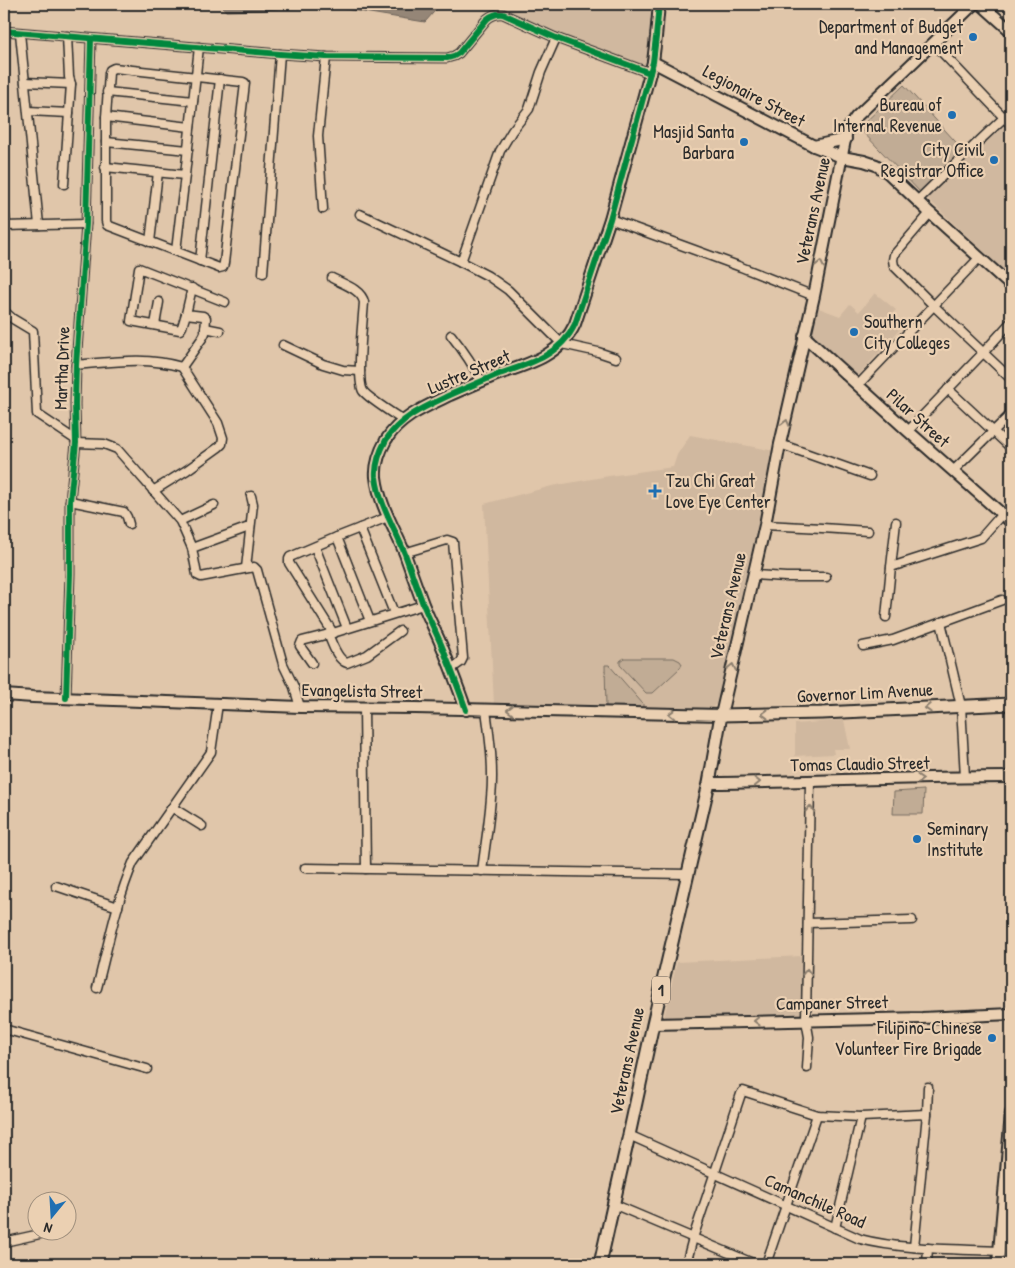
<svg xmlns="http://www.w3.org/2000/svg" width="1015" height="1268" viewBox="0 0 1015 1268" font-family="'Patrick Hand',sans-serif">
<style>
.built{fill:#d0b89f}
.green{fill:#c1ac95;stroke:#766c60}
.water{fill:#958677;stroke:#6b6259}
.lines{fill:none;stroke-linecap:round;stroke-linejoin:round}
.street-casing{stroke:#2b2b2b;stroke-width:11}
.secondary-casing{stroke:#2b2b2b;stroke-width:14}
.primary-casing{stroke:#2b2b2b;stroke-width:15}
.street{stroke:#ebd0b2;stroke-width:8}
.secondary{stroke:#ebd0b2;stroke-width:10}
.primary{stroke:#ebd0b2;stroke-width:11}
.cycleway-casing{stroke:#ebd0b2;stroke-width:9}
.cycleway{stroke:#00873e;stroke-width:6}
.oneway{stroke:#8b7e6e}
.poi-dot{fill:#1f6fb2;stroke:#ebd0b2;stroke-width:2}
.labels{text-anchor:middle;stroke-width:4.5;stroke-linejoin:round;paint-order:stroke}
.shield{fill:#ebd0b2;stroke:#655c54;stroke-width:1}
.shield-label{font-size:16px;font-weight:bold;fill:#2b2b2b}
.poi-label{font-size:18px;fill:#2b2b2b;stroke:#ebd0b2;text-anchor:end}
.street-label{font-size:18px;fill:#2b2b2b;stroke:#ebd0b2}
</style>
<rect width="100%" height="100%" fill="#e0c6aa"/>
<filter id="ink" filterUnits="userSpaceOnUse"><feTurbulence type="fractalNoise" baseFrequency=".02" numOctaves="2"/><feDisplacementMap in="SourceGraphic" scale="10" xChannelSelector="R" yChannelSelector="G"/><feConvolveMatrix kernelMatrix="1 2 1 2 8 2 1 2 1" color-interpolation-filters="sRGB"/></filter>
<g filter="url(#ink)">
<!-- built -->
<g class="built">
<path d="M509,4H653L647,69L502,11Z"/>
<path d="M1002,126L1011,136V278L926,197Z"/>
<path d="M875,293L896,310L888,318L901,328L856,378L810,337L816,307L840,316L850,304L859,312Z"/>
<path d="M690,435L775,451L762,519L718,702L714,706L709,708L658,709L494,705L484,504L552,486L609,476L673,467L677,455Z"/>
<path d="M844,720L850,749H833L834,754L795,756V724Z"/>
<path d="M802,956L801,1016L664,1017L677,962Z"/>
<path d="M1011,1191V1264H1005Z"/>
</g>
<!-- green -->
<g class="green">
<path d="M904,85L964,151L921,193L859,128Z"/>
<path d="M624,658H674L680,661L682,664L680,668L653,693H646L620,665V661Z"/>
<path d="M605,665H609L643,704V708L606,707Z"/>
<path d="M924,790L923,814H893L894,792Z"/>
</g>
<!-- water -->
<path class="water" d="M220,4H441L425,22L327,6L262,10L226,11Z"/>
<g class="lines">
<!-- street casing -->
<g class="street-casing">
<g id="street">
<path d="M4,31L280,54L326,57L447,58L454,56L459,53L487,19C492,15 496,13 503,14L556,38L650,73"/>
<path d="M20,33L39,225"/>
<path d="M933,43L1011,125"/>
<path d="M114,68L243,82L245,83L224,263L223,267L219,268L107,225L106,221V117L109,73L110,70Z"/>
<path d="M25,82L71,84"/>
<path d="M107,92L193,101"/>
<path d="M28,111L69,113"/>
<path d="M106,117L190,127"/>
<path d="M106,142L188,150"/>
<path d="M105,167L185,175L199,47"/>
<path d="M64,184L71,84L69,77L67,36"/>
<path d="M917,201L960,159L1011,111"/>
<path d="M4,209L6,225"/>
<path d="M323,209L318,136L326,57"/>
<path d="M930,213L894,255L893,260L894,266L934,306L1011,379"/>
<path d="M360,214L461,262L488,276L508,290L562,344L598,352L616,358"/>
<path d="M610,219L741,267L814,296"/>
<path d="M4,226L86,224"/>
<path d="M150,242L158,172"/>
<path d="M176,251L185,175"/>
<path d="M200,261L220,79"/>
<path d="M461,262L500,151L512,131L529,109L541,72L556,38"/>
<path d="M263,273L280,54"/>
<path d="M332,278C343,284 361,289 364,302C363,319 356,379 363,391C368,398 395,415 404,421"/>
<path d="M4,311L13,319L33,331L37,414L76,440"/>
<path d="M186,314L182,327L180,330L131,321L139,268L225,302"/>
<path d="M155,325L159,302"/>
<path d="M205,328L220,331"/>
<path d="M451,335C463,350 473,364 481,381"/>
<path d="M283,345L323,364L343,370L360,371"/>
<path d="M76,365C113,362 145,356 182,367"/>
<path d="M858,385L980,257"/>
<path d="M948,389L1011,448"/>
<path d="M908,431L983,353L1011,322"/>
<path d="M76,443L104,444L117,449L180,521L192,548"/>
<path d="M780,444L870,476"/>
<path d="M953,471L1011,414"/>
<path d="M153,491L187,470L219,447L222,444L223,438L218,423L182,367L203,337L205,333L206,318L203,316L186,314L192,288"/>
<path d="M70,501L124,512L127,517L129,524"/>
<path d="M180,521L214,505"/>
<path d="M765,525L822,528L868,531"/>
<path d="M249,527L192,548L197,575L201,577L254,567L257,570L283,664L294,687L300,707"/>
<path d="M360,528L394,613"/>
<path d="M337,537L370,621"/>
<path d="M315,547L347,628"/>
<path d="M404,553L447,540L453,542L463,658L461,662L451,669"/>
<path d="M891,567L896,522"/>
<path d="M246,568L253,504L251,496"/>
<path d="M754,575L786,577H826"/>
<path d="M886,617L891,567L981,538L1002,514"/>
<path d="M941,622L961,706L965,777"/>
<path d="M333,633L289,563V559L290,557L337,537L388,517"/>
<path d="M328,634C332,643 337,660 347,663L367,655L400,631"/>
<path d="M863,646L893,640L1002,600"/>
<path d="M312,663L300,646L302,641L333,633L423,605"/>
<path d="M66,698L70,574V501L76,443L75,404L76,365L86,224L91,39"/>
<path d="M364,707L366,869"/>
<path d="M173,808L202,826"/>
<path d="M305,868L688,874"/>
<path d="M482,871C485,847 489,823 491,798C494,769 490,739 486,710"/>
<path d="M56,886L118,907"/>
<path d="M808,923L912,920"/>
<path d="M97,988C108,946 116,903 133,863L211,752L218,704"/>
<path d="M4,1029L147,1069"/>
<path d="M807,1068L809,1037L806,1020L810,782"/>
<path d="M629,1135L860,1239C902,1250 955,1249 999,1251"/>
<path d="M613,1204L755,1264"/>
<path d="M835,1228L861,1117"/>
<path d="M4,1242L49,1232"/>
<path d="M914,1247L927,1114L928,1087"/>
<path d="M686,1264L693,1238L741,1094L743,1091L817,1115L861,1117L927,1114"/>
<path d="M766,1264L817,1115"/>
<path d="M927,1264L928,1248"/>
</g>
</g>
<!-- secondary casing -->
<g class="secondary-casing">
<g id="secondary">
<path d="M981,4L1011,31"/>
<path d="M653,62L814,146L842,157L864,161L876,165L888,173L930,213L1011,286"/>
<path d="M814,146L846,139"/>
<path d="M804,336L908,431L1011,522"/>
<path d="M4,695L33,697L300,707L416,708L721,715L765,525L780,444L814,296L847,130L856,117L974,4"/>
<path d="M466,710C459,689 451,669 443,649C437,634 429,619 423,604C417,588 411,571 405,554C395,529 379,504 376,477C375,465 380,451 386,440C400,417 427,406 450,395C466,388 482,381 499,374C529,364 561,355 575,324L610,219L653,62L656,37L659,4"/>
<path d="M709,783C810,782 910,777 1011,777"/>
<path d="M653,1024L922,1018L1011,1014"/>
<path d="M998,1264L1011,1113"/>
</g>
</g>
<!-- primary casing -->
<g class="primary-casing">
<path id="primary" d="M600,1264L629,1135L653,1024L709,783L721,715L822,713L1011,704"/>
</g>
<!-- street -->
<use href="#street" class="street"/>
<!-- secondary -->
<use href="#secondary" class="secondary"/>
<!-- primary -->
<use href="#primary" class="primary"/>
<!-- cycleway casing -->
<g class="cycleway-casing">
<g id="cycleway">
<path d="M4,31L280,54L326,57L447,58L454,56L459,53L487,19C492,15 496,13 503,14L556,38L650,73"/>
<path d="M66,698L70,574V501L76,443L75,404L76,365L86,224L91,39"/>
<path d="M466,710C459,689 451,669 443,649C437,634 429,619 423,604C417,588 411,571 405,554C395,529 379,504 376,477C375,465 380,451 386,440C400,417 427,406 450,395C466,388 482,381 499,374C529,364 561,355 575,324L610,219L653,62L656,37L659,4"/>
</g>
</g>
<!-- cycleway -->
<use href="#cycleway" class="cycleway"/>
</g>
<!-- one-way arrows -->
<defs><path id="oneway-chevron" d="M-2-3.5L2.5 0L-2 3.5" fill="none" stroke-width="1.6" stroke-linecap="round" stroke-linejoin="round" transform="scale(1.25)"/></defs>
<g class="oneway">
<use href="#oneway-chevron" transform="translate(820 264) rotate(-78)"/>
<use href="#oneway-chevron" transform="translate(786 423) rotate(-76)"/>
<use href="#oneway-chevron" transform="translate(732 667) rotate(-77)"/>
<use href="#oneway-chevron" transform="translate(928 708) rotate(177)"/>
<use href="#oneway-chevron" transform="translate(510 710) rotate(-179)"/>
<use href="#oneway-chevron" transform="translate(672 714) rotate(-179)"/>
<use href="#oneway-chevron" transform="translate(765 714) rotate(180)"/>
<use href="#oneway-chevron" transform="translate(920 779) rotate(-2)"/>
<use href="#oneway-chevron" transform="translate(757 782) rotate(-1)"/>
<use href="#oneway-chevron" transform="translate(810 809) rotate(-89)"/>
<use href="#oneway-chevron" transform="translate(807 972) rotate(-89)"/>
<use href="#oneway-chevron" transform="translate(757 1021) rotate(179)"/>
</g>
</g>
<!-- markers -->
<g class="poi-dot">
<circle cx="973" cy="37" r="5"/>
<circle cx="952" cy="115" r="5"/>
<circle cx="744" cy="142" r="5"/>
<circle cx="994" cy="160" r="5"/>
<circle cx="854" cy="332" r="5"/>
<path d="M652.5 483.5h5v5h5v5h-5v5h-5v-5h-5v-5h5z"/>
<circle cx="917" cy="839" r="5"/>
<circle cx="992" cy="1038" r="5"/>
</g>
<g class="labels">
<!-- shield labels -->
<rect class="shield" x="652" y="976.5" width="18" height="27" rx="4"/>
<g class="shield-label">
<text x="661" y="996">1</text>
</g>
<!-- poi labels -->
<g class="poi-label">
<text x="963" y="33">Department of Budget<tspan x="963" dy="21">and Management</tspan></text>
<text x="942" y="111">Bureau of<tspan x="942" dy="21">Internal Revenue</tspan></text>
<text x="734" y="138">Masjid Santa<tspan x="734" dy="21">Barbara</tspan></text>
<text x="984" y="156">City Civil<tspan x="984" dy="21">Registrar Office</tspan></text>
<text x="864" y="328" text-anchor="start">Southern<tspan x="864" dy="21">City Colleges</tspan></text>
<text x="666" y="487" text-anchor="start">Tzu Chi Great<tspan x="666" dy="21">Love Eye Center</tspan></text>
<text x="927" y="835" text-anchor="start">Seminary<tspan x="927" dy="21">Institute</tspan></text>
<text x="982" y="1034">Filipino-Chinese<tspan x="982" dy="21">Volunteer Fire Brigade</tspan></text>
</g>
<!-- street labels -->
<g class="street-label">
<text transform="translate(754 96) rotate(28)" y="6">Legionaire Street</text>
<text transform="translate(813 211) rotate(-78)" y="6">Veterans Avenue</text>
<text transform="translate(62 368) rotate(-88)" y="6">Martha Drive</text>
<text transform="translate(469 372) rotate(-23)" y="6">Lustre Street</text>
<text transform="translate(918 418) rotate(42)" y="6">Pilar Street</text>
<text transform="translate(728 606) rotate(-77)" y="6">Veterans Avenue</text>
<text transform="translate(362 691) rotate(1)" y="6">Evangelista Street</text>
<text transform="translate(865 693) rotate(-3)" y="6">Governor Lim Avenue</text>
<text transform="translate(860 764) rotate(-1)" y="6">Tomas Claudio Street</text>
<text transform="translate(832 1003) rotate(-1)" y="6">Campaner Street</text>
<text transform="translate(627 1061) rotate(-78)" y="6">Veterans Avenue</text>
<text transform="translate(815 1201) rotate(24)" y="6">Camanchile Road</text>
</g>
</g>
<!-- margin -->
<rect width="1015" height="1268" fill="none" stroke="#ebd0b2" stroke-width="20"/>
<rect x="10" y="10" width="995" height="1248" fill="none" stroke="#2b2b2b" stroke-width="2" filter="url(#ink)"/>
<!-- north arrow -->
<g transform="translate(52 1216) rotate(198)"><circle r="24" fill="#ebd0b2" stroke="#9e8e7c"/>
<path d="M0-4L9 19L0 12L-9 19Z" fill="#1f6fb2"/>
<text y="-8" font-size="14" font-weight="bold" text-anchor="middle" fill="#2b2b2b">N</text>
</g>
</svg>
